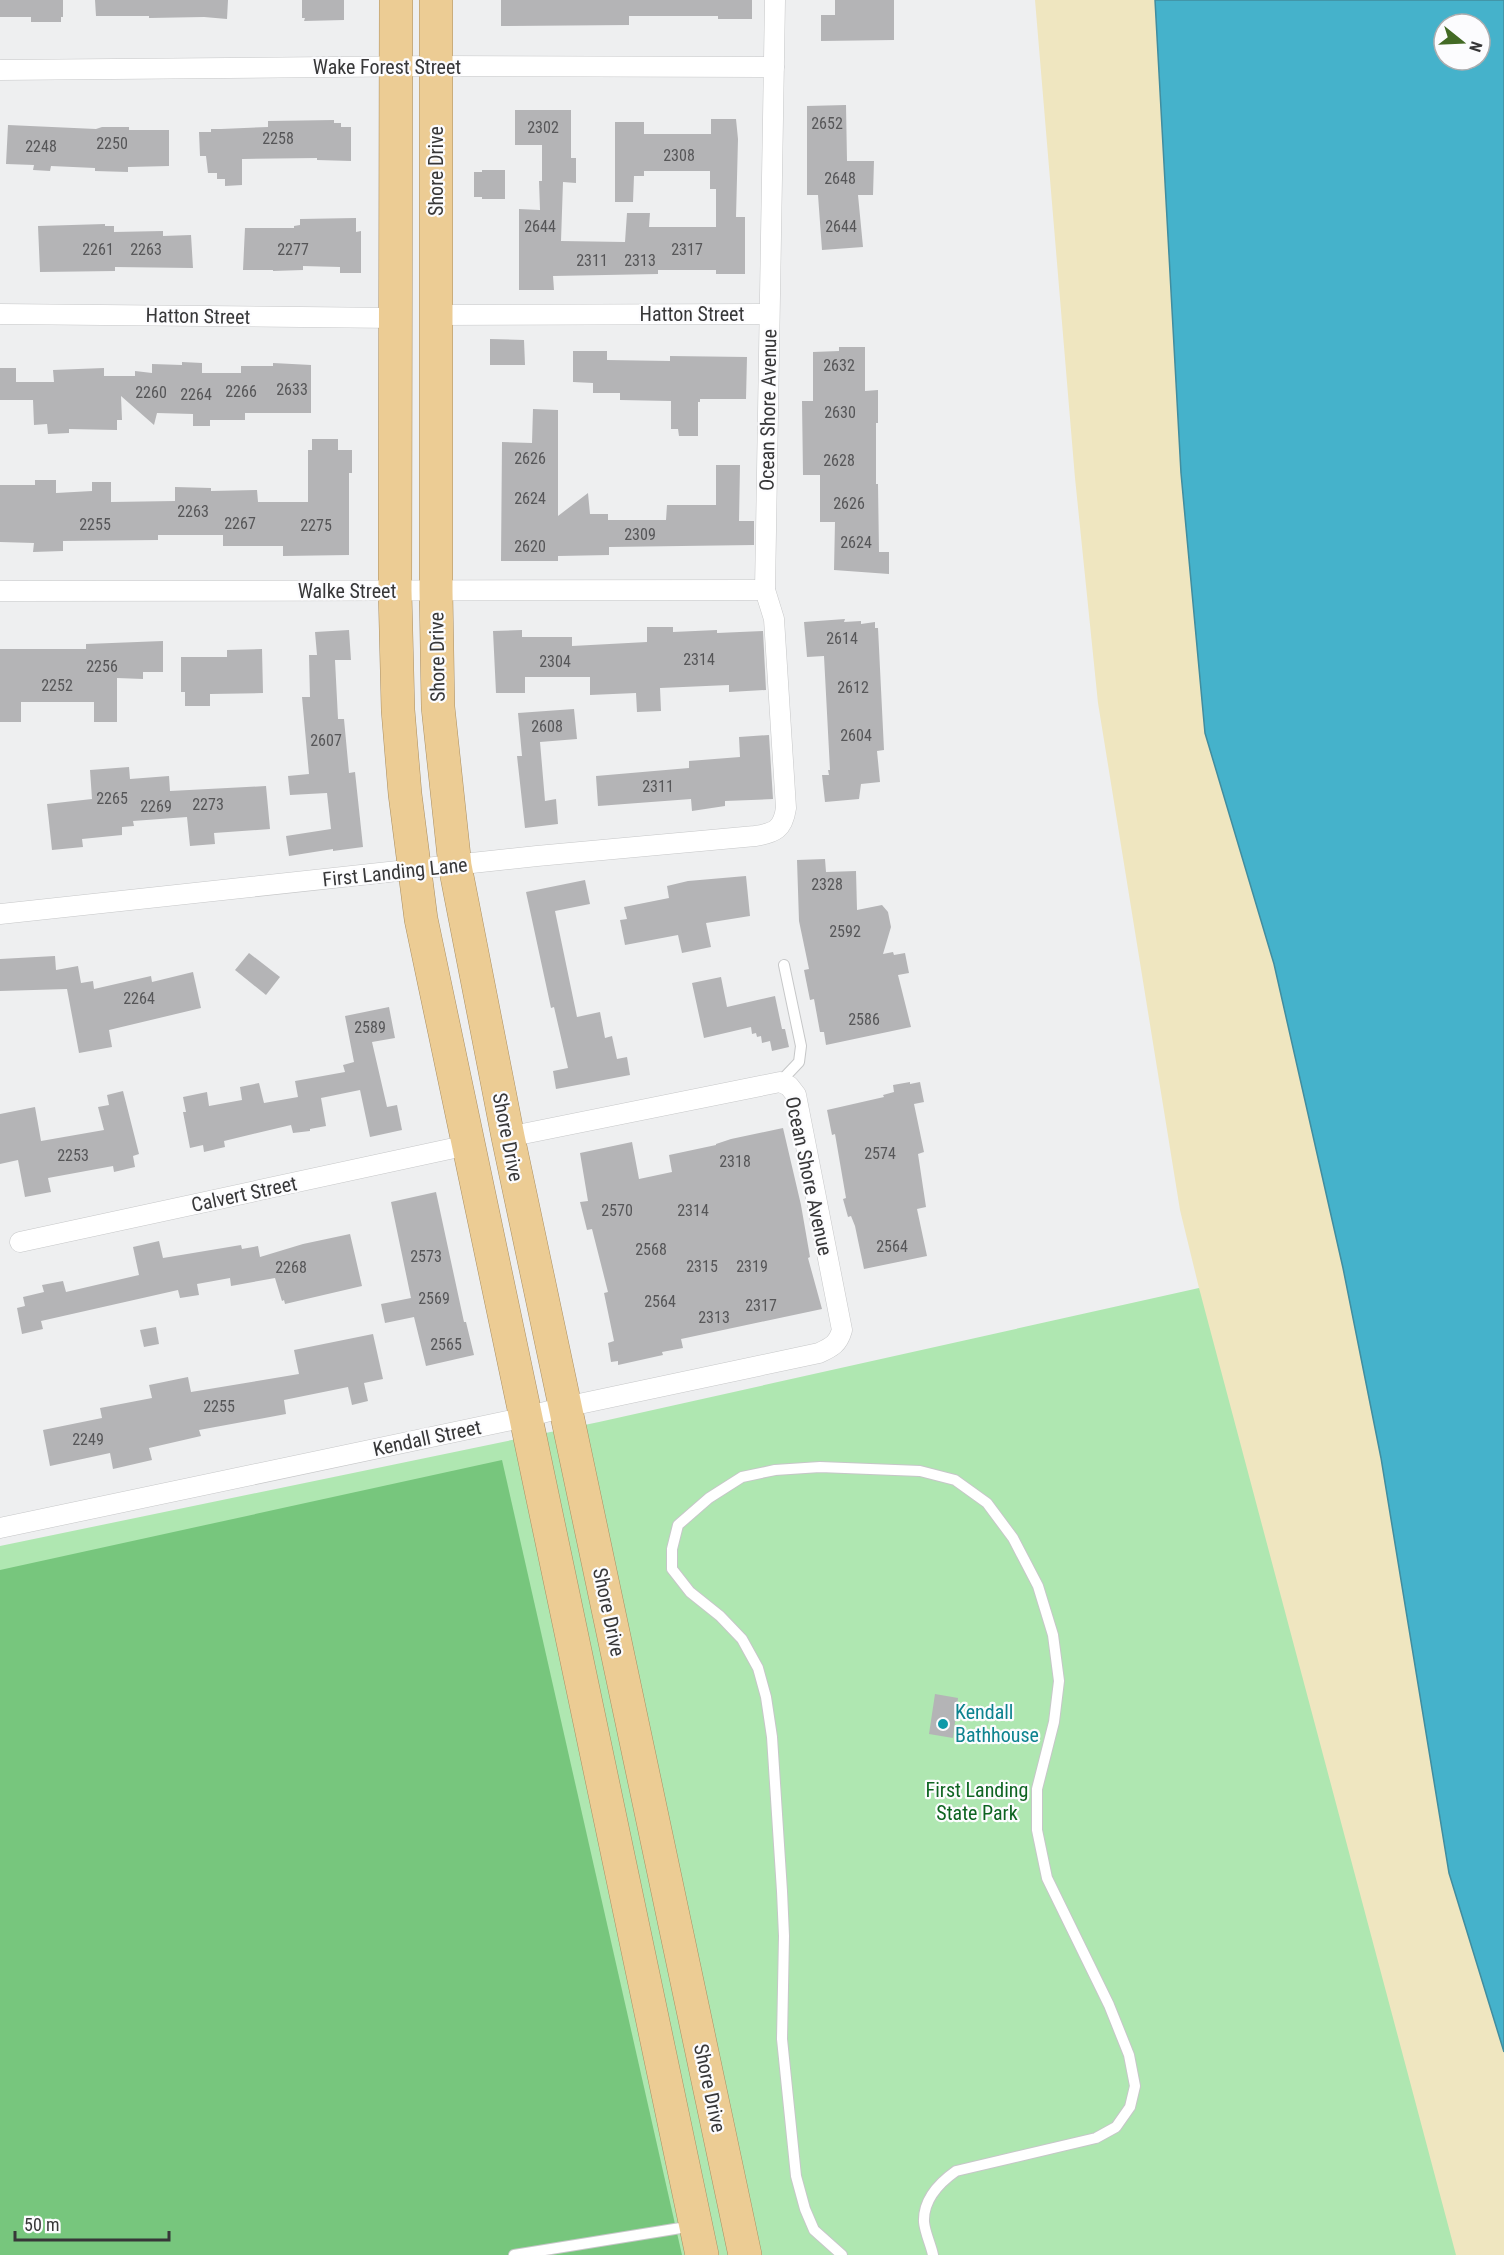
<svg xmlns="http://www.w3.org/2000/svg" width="1504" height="2255" viewBox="0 0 1504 2255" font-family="'Roboto Condensed',sans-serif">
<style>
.green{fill:#afe7b1}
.forest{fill:#77c67d}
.sand{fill:#efe6c0}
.water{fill:#45b2cb;stroke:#418d9f;stroke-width:1.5;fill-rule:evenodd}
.building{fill:#b4b4b6}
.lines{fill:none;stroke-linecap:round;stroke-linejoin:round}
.service-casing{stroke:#c6c7c8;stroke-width:12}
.minor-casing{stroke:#c6c7c8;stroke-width:21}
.trunk-casing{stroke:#aa8f63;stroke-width:34}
.service{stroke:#fff;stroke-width:10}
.minor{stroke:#fff;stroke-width:20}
.trunk{stroke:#eccc94;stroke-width:33}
.culture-dot{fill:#0f9aa8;stroke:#fcfcfe;stroke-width:2}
.labels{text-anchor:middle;stroke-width:4.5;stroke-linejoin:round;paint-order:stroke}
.number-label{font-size:16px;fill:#565658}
.street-label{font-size:20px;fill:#373738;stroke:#fcfcfe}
.culture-label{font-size:20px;fill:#0d838f;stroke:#fcfcfe;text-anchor:start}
.park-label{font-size:20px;fill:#0e6421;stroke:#fcfcfe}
</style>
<rect width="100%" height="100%" fill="#eeeff0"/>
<!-- green -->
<path class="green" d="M1343,1268L1381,1458L1449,1873L1504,2052V2255H0V1546L599,1422L1199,1288Z"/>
<!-- forest -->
<path class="forest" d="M502,1460L682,2255H0V1570Z"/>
<!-- sand -->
<path class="sand" d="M1035,0H1155L1181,473L1205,733L1274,964L1343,1268L1381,1458L1449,1873L1504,2052V2255H1456L1199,1288L1180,1210L1098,703L1075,478Z"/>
<!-- water -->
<path class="water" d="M1155,0H1504V2052L1449,1873L1381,1458L1343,1268L1274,964L1205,733L1181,473ZM1444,24H1480V60H1444Z"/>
<!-- building -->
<g class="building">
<path d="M0,0H63V17H61V22H31V17H0Z"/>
<path d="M95,0H228L227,19L204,17L149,18V16H96Z"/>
<path d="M302,0H344V20L304,21L305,18H302Z"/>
<path d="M501,0H752V19H718V16H629V25L501,26Z"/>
<path d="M835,0H894V40L821,41V15H835Z"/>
<path d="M846,105L847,161H874L873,195H858L863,247L822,250L818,195H807V106Z"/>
<path d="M515,110H571V158H576V183L563,182L561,241L625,242L627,213H650L649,227H716V189H710V171H644V176H634L633,202H615V122H644V134H711V119H736L738,139L736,217H745V274H716V270H658V274L553,276L554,290H519V209L540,210L539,181H542V145H515Z"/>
<path d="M334,120V123H341V127H351V161L317,160V158L242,159V185L225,186V179H217V173H208L206,156H200L199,132H211V129H221L268,127V121Z"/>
<path d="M8,125L96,129L102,127H129V130H169V166L128,167V172L95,171V168L51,166L50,171L33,170L34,165L6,164Z"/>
<path d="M482,170H505V199H482V197H474V172H482Z"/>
<path d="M356,218V232L361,231V273H340V267L303,266V270L273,271V270H243L245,228H294V226L300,225V219Z"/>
<path d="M105,224V226H114V232L163,231V236L191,235L193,268L115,267V271L40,272L38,226Z"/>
<path d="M490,339L524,340L525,365H490Z"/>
<path d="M839,347H865V391L878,390V423H876V484H878L879,552H889V574L834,570L835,522H820V475H803L802,401H813V352L839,351Z"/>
<path d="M573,351H607V360L670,361V356L747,357L746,399H700V402H698V436H679L678,429H671V401L620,400V393H593V383L573,382Z"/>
<path d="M182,362L202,363V373H241V366H273V363L311,365V413H245V420H210V426H193V414L157,413L154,425L121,396L122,420H117V430L69,429V433L48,434L47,424L34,425L33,400H0V368H16V382H54L53,370L104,368V376H135V371L152,373V364L182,365Z"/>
<path d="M533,409L558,410V516L588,493L590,514H608V520H666L667,505H716V465H740L739,521H754V545L609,547V555L558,556V561H501L502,442L532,443Z"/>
<path d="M312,439H338V450H352V473H349V555L283,556V546H223V535H158V540L63,541V551L33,552L34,543L0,542V485H35V480H56V493L92,491V482H111V502L175,501V487L211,488V491L257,490L258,502H308V450H312Z"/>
<path d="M845,619L844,622L861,621V624L875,622V628H878L884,750L877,751L880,782L861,784L859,799L825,802L822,775H829L828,770H830L824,656L807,657L804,622Z"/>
<path d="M647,627H673V632L717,630V633L763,631L766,690L729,692V685L660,688L661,711L637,712L636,693L590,695V677H525V693H496L493,631L522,630V637H572V646L647,642Z"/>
<path d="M349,630L351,660H335L338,719H344L349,773L355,772L363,847L333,851V849L289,856L286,836L331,829L327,793L290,795L288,776L309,774L302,697H310L309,655H317L315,632Z"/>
<path d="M163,641V672H143V679L117,678V722H94V702H21V722H0V649H86V644Z"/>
<path d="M262,649L263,693L210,694V706H185V692H181V657H227V650Z"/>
<path d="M574,709L577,739L540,742L545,801L556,799L558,824L525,828L517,756H522L518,713Z"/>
<path d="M769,735L773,799L725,801V806L692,811L691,799L598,806L596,776L689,768V761L740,757L739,737Z"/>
<path d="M129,767L130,779L169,776L170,791L266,786L270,829L214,833L215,844L190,846L187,817L133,821L134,826L122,827V835L82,839L83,847L52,850L47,804L92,799L90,770Z"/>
<path d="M825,859L826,872L856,871L857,910L882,905L888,912L891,927L883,954L893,952L894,955L905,953L909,973L898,975L911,1027L826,1045L824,1032H820L814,999L810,1000L804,970L809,969L799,921L797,860Z"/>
<path d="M746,876L750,916L706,923L711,947L682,953L678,935L625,945L620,920L627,919L624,907L669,898L667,886L688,881Z"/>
<path d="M585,880L590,904L555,911L577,1017L600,1012L605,1038L612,1036L617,1059L627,1057L630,1075L556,1089L553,1071L568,1068L554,1007L551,1008L526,892Z"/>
<path d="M249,953L280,977L266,995L235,970Z"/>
<path d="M55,956L56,970L78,966L81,983L93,981L94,989L151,976L152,982L193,972L201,1008L109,1030L112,1047L79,1053L67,989L0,991V959Z"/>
<path d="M721,977L727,1007L775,996L782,1029H785L789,1047L772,1051L770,1041L762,1043L761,1036L757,1037L756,1033L752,1034L751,1027L704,1038L692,983Z"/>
<path d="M389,1007L395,1038L372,1042L387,1107L397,1105L402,1130L370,1137L360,1090L321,1098L326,1126L310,1129V1131L293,1133L291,1125L224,1141L225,1147L204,1152L203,1145L190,1148L183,1112H186L183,1097L207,1092L209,1106L242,1100L240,1087L259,1083L264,1103L298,1097L295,1081L345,1072L343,1065L354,1062L345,1016Z"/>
<path d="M910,1082V1084L920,1082L924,1102L914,1104L924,1152L918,1154L926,1207L917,1209L927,1256L864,1269L855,1226L851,1216L848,1217L843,1199L846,1198L835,1134L832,1135L827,1110L884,1097L883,1095L894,1092L893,1085Z"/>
<path d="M123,1091L139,1154L133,1156L135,1167L114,1172L113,1166L48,1178L51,1192L25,1197L18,1160L0,1164V1114L35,1107L41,1141L104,1130L98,1107L109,1105L107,1095Z"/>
<path d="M783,1128L801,1205L810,1257L808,1258L822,1309L681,1339L683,1348L662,1352L663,1355L618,1365V1361L611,1362L608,1343L614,1341L604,1293L608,1292L592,1229L587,1230L580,1202L588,1201L580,1153L632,1142L639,1179L672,1172L669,1155L716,1145V1144L731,1139Z"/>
<path d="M436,1192L464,1322H466L474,1355L426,1366L414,1317L385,1323L381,1304L411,1298L391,1202Z"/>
<path d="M350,1234L362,1286L285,1304L284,1300L282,1301L275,1278L231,1286L230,1278L197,1284L199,1295L180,1298L178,1290L41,1321L43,1329L22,1334L17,1308L25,1306L23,1297L44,1292L42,1285L63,1281L66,1292L139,1275L133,1247L159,1241L163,1258L241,1245L242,1249L258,1246L260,1257L303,1244Z"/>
<path d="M156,1327L159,1344L144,1347L140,1330Z"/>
<path d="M373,1334L383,1379L364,1383L368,1401L352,1405L348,1387L284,1400L286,1414L199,1430L201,1436L149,1448L152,1460L113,1469L110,1453L50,1466L43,1430L102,1418L100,1408L152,1398L149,1385L188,1377L191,1392L299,1374L294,1350Z"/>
<path d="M935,1694L958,1698L953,1738L929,1734Z"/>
</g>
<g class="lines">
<!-- service casing -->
<g class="service-casing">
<g id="service">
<path d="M780,1082L799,1062L801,1046L784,965"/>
<path d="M514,2255L693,2226"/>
<path d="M842,2255L814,2230L805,2209L796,2176L782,2039L784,1936L782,1891L772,1737L766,1697L758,1668L742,1639L720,1616L690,1592L672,1569V1549L678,1525L709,1498L742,1477L775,1470L820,1467L920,1471L955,1480L987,1503L1013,1538L1038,1586L1053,1635L1059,1681L1054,1722L1037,1789V1830L1047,1878L1109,2005L1129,2055L1135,2086L1130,2107L1116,2127L1096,2138L956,2171C939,2183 923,2200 924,2222C925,2233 931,2245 933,2255"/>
</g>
</g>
<!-- minor casing -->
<g class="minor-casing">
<g id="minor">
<path d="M0,70L436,66L774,67"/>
<path d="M0,314L396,318"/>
<path d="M436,315L769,314"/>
<path d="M0,591L765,590"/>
<path d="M0,914L537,856L755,836C775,833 783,829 786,808L774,619L765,590L775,0"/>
<path d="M20,1242L468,1145"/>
<path d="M0,1528L526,1417L565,1407L819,1353C832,1347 838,1344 842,1330L796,1095L789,1086L780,1082L508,1137"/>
</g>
</g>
<!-- trunk casing -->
<g class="trunk-casing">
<g id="trunk">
<path d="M396,0L395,591L398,710L405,794L421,919L702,2255"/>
<path d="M436,0V591L438,707L455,866L508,1137L745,2255"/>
</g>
</g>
<!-- service -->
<use href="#service" class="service"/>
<!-- minor -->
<use href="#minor" class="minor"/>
<!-- trunk -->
<use href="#trunk" class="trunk"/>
</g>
<!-- markers -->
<circle class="culture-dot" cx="943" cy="1724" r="6"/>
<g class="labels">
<!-- number labels -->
<g class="number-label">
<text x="827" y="129">2652</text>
<text x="543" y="133">2302</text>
<text x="278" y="144">2258</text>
<text x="112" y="149">2250</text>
<text x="41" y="152">2248</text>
<text x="679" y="161">2308</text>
<text x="840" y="184">2648</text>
<text x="540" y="232">2644</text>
<text x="841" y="232">2644</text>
<text x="98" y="255">2261</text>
<text x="146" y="255">2263</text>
<text x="293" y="255">2277</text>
<text x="687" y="255">2317</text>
<text x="592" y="266">2311</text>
<text x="640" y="266">2313</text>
<text x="839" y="371">2632</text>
<text x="292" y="395">2633</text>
<text x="241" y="397">2266</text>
<text x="151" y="398">2260</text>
<text x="196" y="400">2264</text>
<text x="840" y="418">2630</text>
<text x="530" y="464">2626</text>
<text x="839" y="466">2628</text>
<text x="530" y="504">2624</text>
<text x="849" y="509">2626</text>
<text x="193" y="517">2263</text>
<text x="240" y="529">2267</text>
<text x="95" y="530">2255</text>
<text x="316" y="531">2275</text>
<text x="640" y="540">2309</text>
<text x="856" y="548">2624</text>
<text x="530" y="552">2620</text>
<text x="842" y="644">2614</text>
<text x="699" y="665">2314</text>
<text x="555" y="667">2304</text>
<text x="102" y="672">2256</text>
<text x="57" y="691">2252</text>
<text x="853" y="693">2612</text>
<text x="547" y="732">2608</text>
<text x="856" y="741">2604</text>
<text x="326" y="746">2607</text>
<text x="658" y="792">2311</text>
<text x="112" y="804">2265</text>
<text x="208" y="810">2273</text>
<text x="156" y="812">2269</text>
<text x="827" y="890">2328</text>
<text x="845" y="937">2592</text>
<text x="139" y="1004">2264</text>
<text x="864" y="1025">2586</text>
<text x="370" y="1033">2589</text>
<text x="880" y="1159">2574</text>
<text x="73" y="1161">2253</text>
<text x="735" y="1167">2318</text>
<text x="617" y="1216">2570</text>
<text x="693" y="1216">2314</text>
<text x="892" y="1252">2564</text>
<text x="651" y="1255">2568</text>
<text x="426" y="1262">2573</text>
<text x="702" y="1272">2315</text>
<text x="752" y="1272">2319</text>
<text x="291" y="1273">2268</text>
<text x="434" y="1304">2569</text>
<text x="660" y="1307">2564</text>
<text x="761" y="1311">2317</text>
<text x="714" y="1323">2313</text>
<text x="446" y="1350">2565</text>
<text x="219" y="1412">2255</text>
<text x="88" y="1445">2249</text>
</g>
<!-- street labels -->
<g class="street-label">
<text x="387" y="74">Wake Forest Street</text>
<text transform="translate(436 171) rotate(-90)" y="7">Shore Drive</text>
<text x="692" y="321">Hatton Street</text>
<text transform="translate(198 316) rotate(1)" y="7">Hatton Street</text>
<text transform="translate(768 410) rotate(-89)" y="7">Ocean Shore Avenue</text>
<text x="347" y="598">Walke Street</text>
<text transform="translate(437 657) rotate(-91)" y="7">Shore Drive</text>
<text transform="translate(395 872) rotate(-6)" y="7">First Landing Lane</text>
<text transform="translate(508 1137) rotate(79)" y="7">Shore Drive</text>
<text transform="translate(809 1176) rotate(78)" y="7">Ocean Shore Avenue</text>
<text transform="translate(244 1194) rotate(-12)" y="7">Calvert Street</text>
<text transform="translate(427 1438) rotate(-12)" y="7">Kendall Street</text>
<text transform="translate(609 1612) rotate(78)" y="7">Shore Drive</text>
<text transform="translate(710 2088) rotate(78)" y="7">Shore Drive</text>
</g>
<!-- culture labels -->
<g class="culture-label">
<text x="955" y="1719">Kendall<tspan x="955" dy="23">Bathhouse</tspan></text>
</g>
<!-- park labels -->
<g class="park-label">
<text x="977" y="1797">First Landing<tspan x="977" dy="23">State Park</tspan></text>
</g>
</g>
<!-- north arrow -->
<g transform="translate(1462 42) rotate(108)"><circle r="28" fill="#fcfcfe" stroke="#adadaf" stroke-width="1.5"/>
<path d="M0-4.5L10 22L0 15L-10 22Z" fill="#436a25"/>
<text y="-9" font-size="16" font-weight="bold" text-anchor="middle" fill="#373738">N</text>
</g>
<!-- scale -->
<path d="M15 2231v9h154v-9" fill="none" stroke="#373738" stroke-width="3"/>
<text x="24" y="2231" font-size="18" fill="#373738" stroke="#fcfcfe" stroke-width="4.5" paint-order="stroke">50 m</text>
</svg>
